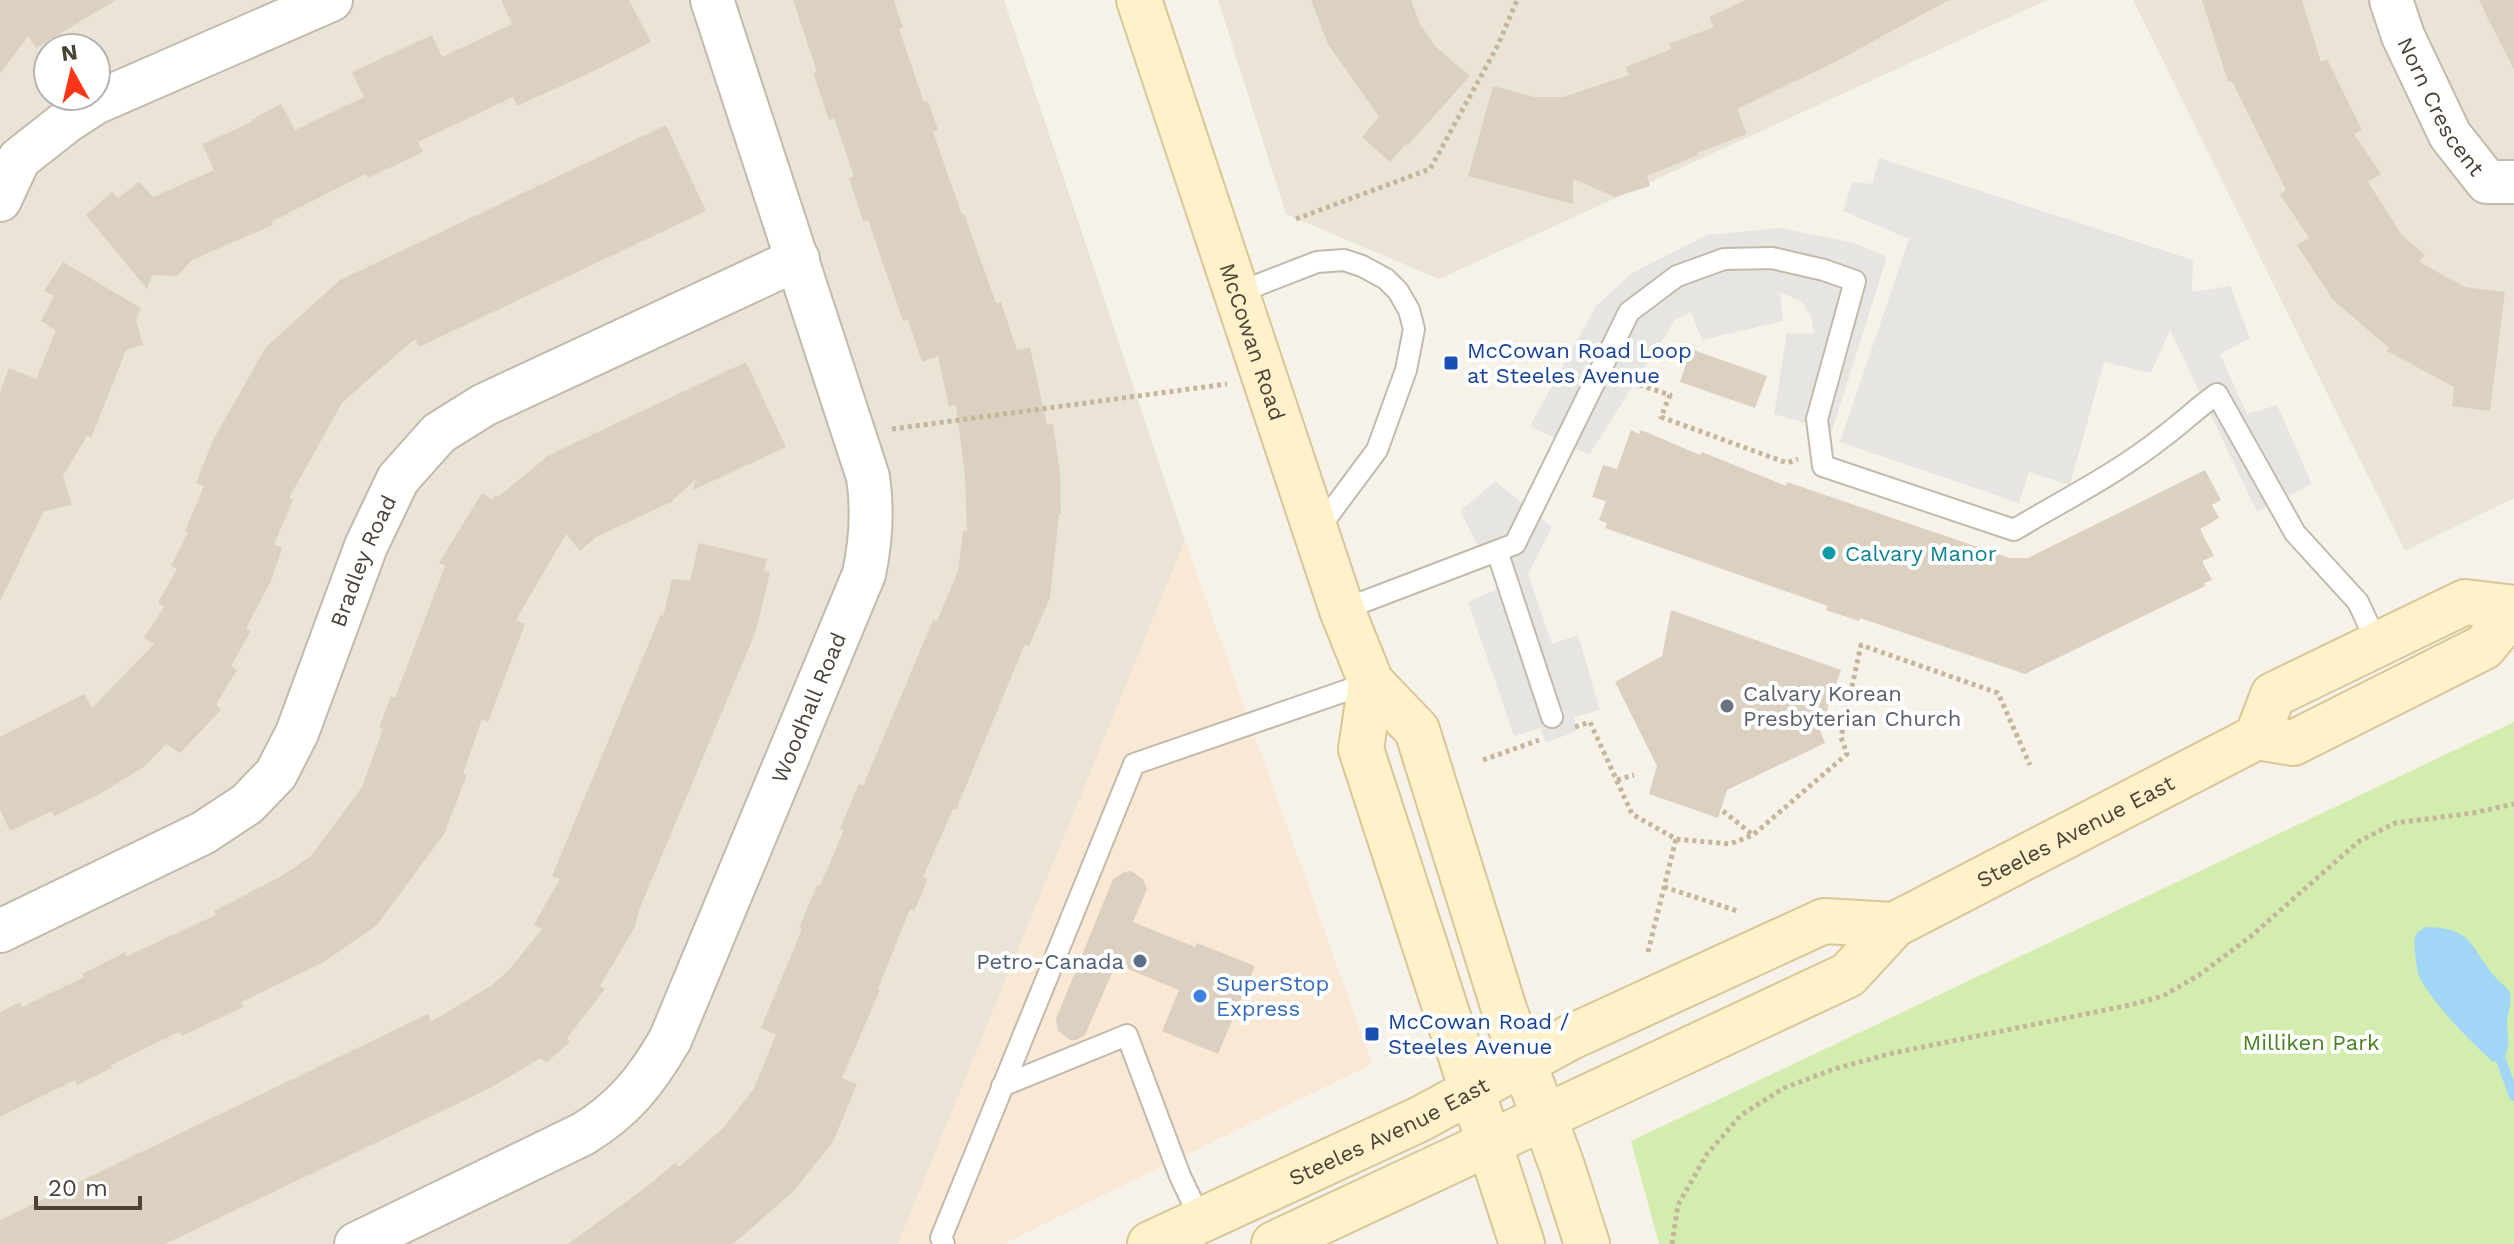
<svg xmlns="http://www.w3.org/2000/svg" width="2514" height="1244" viewBox="0 0 2514 1244" font-family="'Work Sans',sans-serif">
<style>
.residential{fill:#eae4d7;fill-rule:evenodd}
.commercial{fill:#f9e8d4}
.green{fill:#d3edaf}
.parking{fill:#e7e5e1}
.water{fill:#a2d6f7}
.lines{fill:none;stroke-linecap:round;stroke-linejoin:round}
.stream{stroke:#a2d6f7;stroke-width:10}
.building{fill:#dcd0c1}
.service-casing{stroke:#c2baab;stroke-width:24}
.minor-casing{stroke:#c2baab;stroke-width:46}
.secondary-casing{stroke:#d9c696;stroke-width:48}
.path{stroke:#c5b69b;stroke-width:5;stroke-dasharray:4 4;stroke-linecap:butt}
.service{stroke:#fff;stroke-width:20}
.minor{stroke:#fff;stroke-width:42}
.secondary{stroke:#fff1ca;stroke-width:44}
.transit-dot{fill:#1a4fb4;stroke:#fff;stroke-width:3}
.culture-dot{fill:#0f9aa8;stroke:#fff;stroke-width:3}
.worship-dot{fill:#6b7280;stroke:#fff;stroke-width:3}
.service-dot{fill:#5c6f8a;stroke:#fff;stroke-width:3}
.shop-dot{fill:#3f7fe0;stroke:#fff;stroke-width:3}
.labels{text-anchor:middle;stroke-width:8;stroke-linejoin:round;paint-order:stroke}
.street-label{font-size:22px;fill:#4b4237;stroke:#fff}
.transit-label{font-size:22px;fill:#164399;stroke:#fff;text-anchor:start}
.culture-label{font-size:22px;fill:#0d838f;stroke:#fff;text-anchor:start}
.worship-label{font-size:22px;fill:#5b616d;stroke:#fff;text-anchor:start}
.service-label{font-size:22px;fill:#4e5e75;stroke:#fff;text-anchor:end}
.shop-label{font-size:22px;fill:#366cbe;stroke:#fff;text-anchor:start}
.park-label{font-size:22px;fill:#4a8224;stroke:#fff}
</style>
<rect width="100%" height="100%" fill="#f6f2ea"/>
<!-- residential -->
<g class="residential">
<path d="M0,0H1004L1185,541L898,1244H0ZM48,48H96V96H48Z"/>
<path d="M1218,0H2047L1439,279L1286,214Z"/>
<path d="M2133,0H2514V498L2405,551Z"/>
</g>
<!-- commercial -->
<path class="commercial" d="M1185,541L1372,1064L1003,1244H898Z"/>
<!-- green -->
<path class="green" d="M2514,722V1244H1659L1631,1141Z"/>
<!-- parking -->
<g class="parking">
<path d="M1879,158L2193,260L2192,292L2230,286L2250,338L2220,354L2247,414L2277,405L2312,484L2257,512L2170,330L2151,373L2104,362L2070,485L2029,472L2019,503L1840,442L1909,239L1843,211L1852,182L1872,184Z"/>
<path d="M1779,228L1854,243L1887,257L1832,431L1774,414L1787,333L1814,334L1812,319L1802,302L1780,292L1783,321L1702,340L1691,312L1675,320L1589,455L1530,426L1596,306L1632,273L1707,235Z"/>
<path d="M1495,481L1552,527L1528,574L1552,644L1578,635L1600,710L1574,717L1576,731L1546,743L1541,728L1514,736L1468,602L1500,588L1460,511Z"/>
</g>
<!-- water -->
<path class="water" d="M2426,927C2474,928 2469,946 2496,978C2499,982 2506,986 2509,991C2513,999 2508,1013 2507,1021C2507,1036 2514,1060 2493,1062C2468,1039 2440,1011 2422,982C2417,974 2416,962 2415,952C2414,938 2413,934 2426,927Z"/>
<g class="lines">
<!-- stream -->
<path class="stream" d="M2501,1060L2514,1096"/>
</g>
<!-- building -->
<g class="building">
<path d="M0,0H116L36,48L28,36L0,74Z"/>
<path d="M501,0H629L651,42L594,71L517,106L513,97L418,142L423,152L368,178L366,174L271,222L273,225L192,260L177,276L152,275L147,289L86,215L112,192L118,198L139,182L153,197L214,170L202,144L252,122L251,120L281,104L295,130L364,97L352,72L432,35L442,57L512,24Z"/>
<path d="M793,0H894L903,28L899,29L924,102L928,101L938,130L933,132L962,215L964,214L996,303L1001,302L1017,350L1030,347L1047,425L1053,424L1060,473L1061,514H1059L1050,598L1029,646L1025,644L956,810L953,809L923,877L928,879L914,911L910,909L878,989L880,990L842,1078L857,1084L833,1142L793,1192L733,1244H568L649,1185L675,1163L679,1167L723,1128L753,1090L776,1035L761,1028L802,929L799,928L817,885L820,886L844,830L840,828L859,784L863,786L933,620L937,621L958,571L963,531H967L965,476L956,405L949,407L938,356L922,362L908,320L903,321L868,220L863,221L849,178L854,176L834,118L829,120L813,73L817,72Z"/>
<path d="M1311,0H1411L1420,24L1436,47L1470,76L1408,145L1406,144L1390,162L1362,137L1379,117L1328,44Z"/>
<path d="M1746,0H1949L1835,62L1737,109L1747,134L1697,153L1698,155L1647,176L1650,186L1615,197L1573,179V204L1468,176L1493,86L1534,97H1563L1629,75L1626,67L1671,49L1669,44L1714,27L1709,17Z"/>
<path d="M2202,0H2302L2321,62L2327,59L2362,130L2354,134L2381,174L2368,182L2402,235L2425,255L2419,262L2465,287L2505,292L2490,411L2452,406L2454,387L2387,351L2389,348L2333,300L2297,245L2309,238L2280,194L2286,190L2232,81L2228,82Z"/>
<path d="M2479,0H2514V69L2489,21Z"/>
<path d="M666,125L706,211L419,347L415,339L379,370L342,403L289,498L293,500L274,544L282,548L271,581L246,628L251,631L231,666L237,670L216,704L221,710L180,753L166,744L144,767L96,796L54,816L52,811L10,831L0,810V737L84,694L92,708L154,644L144,638L164,607L158,603L177,569L171,566L188,533L185,531L204,486L196,483L213,440L266,347L340,280Z"/>
<path d="M63,262L141,308L136,320L143,345L126,350L91,438L87,436L63,476L72,505L44,511L0,601V392L9,368L36,379L56,330L41,321L54,296L44,291Z"/>
<path d="M1691,349L1767,376L1755,408L1680,382Z"/>
<path d="M746,362L786,447L693,490L696,479L671,502L596,537L580,551L566,534L516,620L525,624L488,722L482,719L463,774L467,775L444,834L377,925L324,962L241,1002L243,1007L182,1036L179,1032L111,1065L112,1068L77,1085L75,1080L0,1117V1012L20,1002L22,1007L84,977L82,974L125,952L127,956L216,915L214,911L280,877L311,856L362,787L383,729L379,728L391,696L395,698L445,566L439,563L482,493L492,500L495,495L498,497L549,455Z"/>
<path d="M1631,430L1639,434L1641,430L1700,455L1702,452L1786,486L1787,482L2010,558H2028L2205,470L2221,500L2212,505L2219,518L2200,529L2214,556L2202,561L2212,580L2204,583L2205,586L2025,674L1860,618L1859,621L1826,610L1828,606L1605,528L1607,523L1599,520L1606,501L1592,497L1603,465L1617,469Z"/>
<path d="M699,543L767,559L764,571L770,572L756,631L639,910L635,927L600,986L605,989L567,1038L570,1042L546,1063L541,1058L488,1089L165,1244H0V1220L428,1014L431,1022L492,985L508,971L542,929L534,924L560,879L552,876L661,614L663,617L672,579L690,581Z"/>
<path d="M1671,610L1841,670L1820,730L1825,743L1727,790L1718,818L1649,794L1657,766L1615,682L1662,656Z"/>
<path d="M1131,871L1143,879L1147,889L1133,922L1195,947L1197,943L1255,966L1218,1054L1162,1031L1179,990L1116,964L1085,1035L1076,1040H1070L1058,1031L1056,1019L1113,879L1124,872Z"/>
</g>
<g class="lines">
<!-- service casing -->
<g class="service-casing">
<g id="service">
<path d="M1237,293L1317,262L1344,260L1362,266L1386,279L1398,291L1409,310L1414,329L1406,370L1377,450L1316,532"/>
<path d="M1497,551L1552,717"/>
<path d="M1342,610L1515,544L1629,312L1677,276L1724,259L1772,258L1824,270L1855,281L1817,419L1823,466L2014,530C2064,500 2118,473 2163,437C2182,423 2198,407 2217,394L2295,533L2358,602L2378,645"/>
<path d="M1002,1086L1127,1035L1180,1176L1201,1220"/>
<path d="M944,1244L941,1238L1134,764L1371,682"/>
</g>
</g>
<!-- minor casing -->
<g class="minor-casing">
<g id="minor">
<path id="s1" d="M2391,0L2403,36L2450,135L2487,182H2514"/>
<path d="M0,200L19,159L66,122L95,103L331,0"/>
<path id="s2" d="M0,931L203,833L247,804L276,774L297,733L366,546L398,479L439,433L484,405L798,259"/>
<path id="s3" d="M356,1244L583,1134C624,1109 646,1081 670,1040L864,574C871,541 873,510 868,477L712,0"/>
</g>
</g>
<!-- secondary casing -->
<g class="secondary-casing">
<g id="secondary">
<path id="s4" d="M1139,0L1342,610L1371,682L1417,730L1505,1012L1562,1166L1587,1244"/>
<path d="M1371,682L1361,749L1522,1244"/>
<path d="M2257,737L2273,695L2465,602L2514,608"/>
<path id="s5" d="M1150,1244L1420,1119L1571,1037L1824,921L1894,925"/>
<path id="s6" d="M1274,1244L1848,975L1894,925L2257,737L2293,743L2484,647L2514,610"/>
</g>
</g>
<!-- path -->
<g class="path">
<path d="M1296,219L1430,169L1498,45L1517,0"/>
<path d="M1624,380L1670,395L1661,417L1787,463L1798,459"/>
<path d="M892,429L1227,384"/>
<path d="M1575,727L1590,722L1632,814L1676,839L1730,844L1753,835L1847,754L1841,737L1861,645L1998,693L2030,765"/>
<path d="M1483,760L1539,740"/>
<path d="M1617,780L1634,775"/>
<path d="M1723,811L1753,835"/>
<path d="M1664,887L1740,912"/>
<path d="M1648,952L1676,839"/>
<path d="M1672,1244L1678,1205L1707,1154L1741,1115L1784,1088L1834,1069L1893,1053L2130,1005L2163,996L2199,975L2250,937L2358,842L2395,823L2473,813L2514,804"/>
</g>
<!-- service -->
<use href="#service" class="service"/>
<!-- minor -->
<use href="#minor" class="minor"/>
<!-- secondary -->
<use href="#secondary" class="secondary"/>
</g>
<!-- markers -->
<g class="transit-dot">
<rect x="1443" y="355" width="16" height="16" rx="4"/>
<rect x="1364" y="1026" width="16" height="16" rx="4"/>
</g>
<circle class="culture-dot" cx="1829" cy="553" r="8"/>
<circle class="worship-dot" cx="1727" cy="706" r="8"/>
<circle class="service-dot" cx="1140" cy="961" r="8"/>
<circle class="shop-dot" cx="1200" cy="996" r="8"/>
<g class="labels">
<!-- street labels -->
<g class="street-label">
<text dy="8" stroke="none"><textPath href="#s1" startOffset="118">Norn Crescent</textPath></text>
<text dy="8" stroke="none"><textPath href="#s4" startOffset="360">McCowan Road</textPath></text>
<text dy="8" stroke="none"><textPath href="#s2" startOffset="550">Bradley Road</textPath></text>
<text dy="8" stroke="none"><textPath href="#s3" startOffset="742">Woodhall Road</textPath></text>
<text dy="8" stroke="none"><textPath href="#s6" startOffset="906">Steeles Avenue East</textPath></text>
<text dy="8" stroke="none"><textPath href="#s5" startOffset="264">Steeles Avenue East</textPath></text>
</g>
<!-- transit labels -->
<g class="transit-label">
<text x="1467" y="358">McCowan Road Loop<tspan x="1467" dy="25">at Steeles Avenue</tspan></text>
<text x="1388" y="1029">McCowan Road /<tspan x="1388" dy="25">Steeles Avenue</tspan></text>
</g>
<!-- culture labels -->
<g class="culture-label">
<text x="1845" y="561">Calvary Manor</text>
</g>
<!-- worship labels -->
<g class="worship-label">
<text x="1743" y="701">Calvary Korean<tspan x="1743" dy="25">Presbyterian Church</tspan></text>
</g>
<!-- service labels -->
<g class="service-label">
<text x="1124" y="969">Petro-Canada</text>
</g>
<!-- shop labels -->
<g class="shop-label">
<text x="1216" y="991">SuperStop<tspan x="1216" dy="25">Express</tspan></text>
</g>
<!-- park labels -->
<g class="park-label">
<text x="2311" y="1050">Milliken Park</text>
</g>
</g>
<!-- north arrow -->
<g transform="translate(72 72) rotate(352)"><circle r="38" fill="#ffffff" stroke="#b7b3af" stroke-width="2"/>
<path d="M0-6L14 30L0 20L-14 30Z" fill="#ff3517"/>
<text y="-12" font-size="22" font-weight="bold" text-anchor="middle" fill="#4b4237">N</text>
</g>
<!-- scale -->
<path d="M36 1196v12h104v-12" fill="none" stroke="#4b4237" stroke-width="4"/>
<text x="48" y="1196" font-size="24" fill="#4b4237" stroke="#ffffff" stroke-width="6" paint-order="stroke">20 m</text>
</svg>
